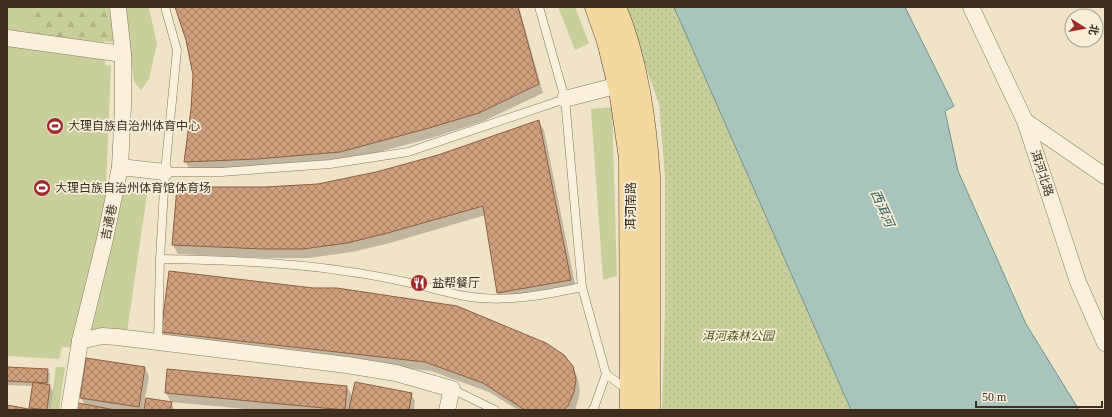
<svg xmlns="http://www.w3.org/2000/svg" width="1112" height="417" viewBox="0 0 1112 417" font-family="'Times New Roman','Noto Sans SC',serif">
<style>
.grass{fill:#c9cf9b}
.forest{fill:url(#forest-firs)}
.park{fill:url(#park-dots)}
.water{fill:#a9c4bc;stroke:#6f938a}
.shadow{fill:#0003}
.building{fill:url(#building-cross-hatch);stroke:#8d5f41}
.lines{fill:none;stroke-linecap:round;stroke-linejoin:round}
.service-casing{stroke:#8d765c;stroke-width:9}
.minor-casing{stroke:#8d765c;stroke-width:17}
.primary-casing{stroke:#5b4430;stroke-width:23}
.service{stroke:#faf1dc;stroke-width:8}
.minor{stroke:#faf1dc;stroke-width:16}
.primary{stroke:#f3d9a0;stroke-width:22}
.labels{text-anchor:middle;stroke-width:3.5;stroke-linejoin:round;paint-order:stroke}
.poi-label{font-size:12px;fill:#3d2e20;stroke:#f7eed8;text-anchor:start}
.street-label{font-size:12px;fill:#3d2e20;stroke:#f7eed8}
.park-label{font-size:12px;font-style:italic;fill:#4d5a26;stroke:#f7eed8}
.water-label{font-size:13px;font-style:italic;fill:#2f5d5a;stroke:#f7eed8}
</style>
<defs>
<pattern id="forest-firs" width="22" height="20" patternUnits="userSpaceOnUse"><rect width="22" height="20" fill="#c9cf9b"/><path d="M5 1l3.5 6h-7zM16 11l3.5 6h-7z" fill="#aeb285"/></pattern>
<pattern id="park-dots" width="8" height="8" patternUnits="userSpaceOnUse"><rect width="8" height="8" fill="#c9cf9b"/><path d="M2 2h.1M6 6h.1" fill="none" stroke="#aeb285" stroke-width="1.8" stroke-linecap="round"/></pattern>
<pattern id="building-cross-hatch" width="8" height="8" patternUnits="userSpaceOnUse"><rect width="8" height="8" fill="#cf9f7d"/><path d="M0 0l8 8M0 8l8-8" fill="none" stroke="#a98266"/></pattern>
</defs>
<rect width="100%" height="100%" fill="#f0e4c8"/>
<!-- grass -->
<g class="grass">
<path d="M7,7H102L105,65L111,66L106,185L148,188L127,332L69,347H62L59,359L7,356Z"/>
<path d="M124,7H149L157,44L149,79L141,90L134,82Z"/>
<path d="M558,7H575L589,43L575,50Z"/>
<path d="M612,107L617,276L603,280L591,109Z"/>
<path d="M56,367H65L59,410H50Z"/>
</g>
<!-- forest -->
<path class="forest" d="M36,7H109L115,42L32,36L29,31Z"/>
<!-- park -->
<path class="park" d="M624,7H674L851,410H662L665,310V176L659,104Z"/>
<!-- water -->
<path class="water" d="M674,7H905L954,106L945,111L958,171L1026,324L1079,410H851Z"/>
<!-- shadow -->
<g class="shadow">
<path d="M176,7H519L543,93L484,121L435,137L345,161L190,170L185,161L192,110L194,75L187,40Z"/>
<path d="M538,121L544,130L576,289L503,302L498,293L486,215L390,243L352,252L309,258H269L178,254L173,245L265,188L318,185L376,173L438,156Z"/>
<path d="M162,331L572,366L577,376L580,390L578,401L575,410H518L489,392L431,371L168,341Z"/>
<path d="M86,360L145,368L149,376L145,399L171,403L175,410H78L85,405L81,398Z"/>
<path d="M7,368L47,370L50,374L49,385L53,391L50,410H31L30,407L33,386L7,385Z"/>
<path d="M347,387L353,397L411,394L415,401L414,410H256L171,402L166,393Z"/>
</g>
<!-- building -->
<g class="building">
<path d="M175,7H518L539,84L479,113L429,128L340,152L257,159L184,162L191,109L193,75L186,40Z"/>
<path d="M539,120L571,280L497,293L483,206L384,234L347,243L303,249H263L172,245L177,187H265L318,184L376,172L438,155Z"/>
<path d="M169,271L313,288H337L457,306L546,343L564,355L573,366L576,380L574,392L568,406L563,410H525L483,383L425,362L161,332Z"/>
<path d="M86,358L145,367L139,407L80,398Z"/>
<path d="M7,367L48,369L47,383L7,381Z"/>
<path d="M167,369L347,386L345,410L165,393Z"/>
<path d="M33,382L50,385L47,410L29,408Z"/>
<path d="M355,382L412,393L409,410H356L349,409Z"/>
<path d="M146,398L172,402L170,410H144Z"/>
<path d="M78,403L115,410H77Z"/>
<path d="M7,405L34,410H7Z"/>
</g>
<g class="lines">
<!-- service casing -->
<g class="service-casing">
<g id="service">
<path d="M539,7L565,99L582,287L606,374L594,408L592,410"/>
<path d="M165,172H221L330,164L408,152L565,99"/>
<path d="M160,259C221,260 283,262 344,271C368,274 392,279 415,284C432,288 448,293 465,296C504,303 544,295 582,287"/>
<path d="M158,342L160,259L165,172L177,50L165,7"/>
<path d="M606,374L629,391"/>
<path d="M452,389L495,410"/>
</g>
</g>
<!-- minor casing -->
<g class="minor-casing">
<g id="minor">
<path d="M971,7L1025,121L1078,282L1105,343"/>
<path d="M7,38L123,54"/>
<path d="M565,99L619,85"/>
<path d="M1025,121L1105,176"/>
<path d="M120,167L165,172"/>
<path d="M80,341L102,336L117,337L347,365L396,373L452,389L447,410"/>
<path d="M69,410L80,341L105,239L120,167L123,106V54L118,7"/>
</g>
</g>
<!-- primary casing -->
<g class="primary-casing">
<g id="primary">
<path d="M596,7L608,41L620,90L630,158L631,410"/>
<path d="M615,7C637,60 645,119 649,176V410"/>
</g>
</g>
<!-- service -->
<use href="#service" class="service"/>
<!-- minor -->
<use href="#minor" class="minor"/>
<!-- primary -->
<use href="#primary" class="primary"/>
</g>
<!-- icons -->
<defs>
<g id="stadium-disc" transform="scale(0.9)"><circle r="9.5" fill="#9e2a2b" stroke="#f7eed8"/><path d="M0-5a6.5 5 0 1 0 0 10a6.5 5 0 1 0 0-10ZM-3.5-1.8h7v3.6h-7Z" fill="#fff"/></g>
<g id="restaurant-disc" transform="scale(0.9)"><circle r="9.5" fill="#9e2a2b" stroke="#f7eed8"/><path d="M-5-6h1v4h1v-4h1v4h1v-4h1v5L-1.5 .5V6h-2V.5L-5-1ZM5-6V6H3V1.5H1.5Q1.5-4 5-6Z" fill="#fff"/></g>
</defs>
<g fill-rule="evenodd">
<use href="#stadium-disc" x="55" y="126"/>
<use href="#stadium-disc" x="42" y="188"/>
<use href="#restaurant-disc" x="419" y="283"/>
</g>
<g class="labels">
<!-- poi labels -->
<g class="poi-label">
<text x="68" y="130">大理自族自治州体育中心</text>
<text x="55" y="192">大理白族自治州体育馆体育场</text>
<text x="432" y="287">盐帮餐厅</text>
</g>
<!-- street labels -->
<g class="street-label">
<text transform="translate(1042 173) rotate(72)" y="4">洱河北路</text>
<text transform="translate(631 206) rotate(-90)" y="4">洱河南路</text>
<text transform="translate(109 222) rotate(-78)" y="4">吉通巷</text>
</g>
<!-- park labels -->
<g class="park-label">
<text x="738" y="340">洱河森林公园</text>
</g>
<!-- water labels -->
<g class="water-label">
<text transform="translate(883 208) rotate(66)" y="5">西洱河</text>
</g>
</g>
<!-- border -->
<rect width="1112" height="417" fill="none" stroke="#3d2e20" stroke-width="16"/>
<!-- north arrow -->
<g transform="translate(1084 28) rotate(101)"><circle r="19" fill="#f7eed8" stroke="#ada18e"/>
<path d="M0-3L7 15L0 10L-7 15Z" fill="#9e2a2b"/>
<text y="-6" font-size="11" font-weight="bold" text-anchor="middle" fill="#3d2e20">北</text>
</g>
<!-- scale -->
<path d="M976 401v6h126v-6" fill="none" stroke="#3d2e20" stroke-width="2"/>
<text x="982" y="401" font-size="12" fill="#3d2e20" stroke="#f7eed8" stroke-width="3" paint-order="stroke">50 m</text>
</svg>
